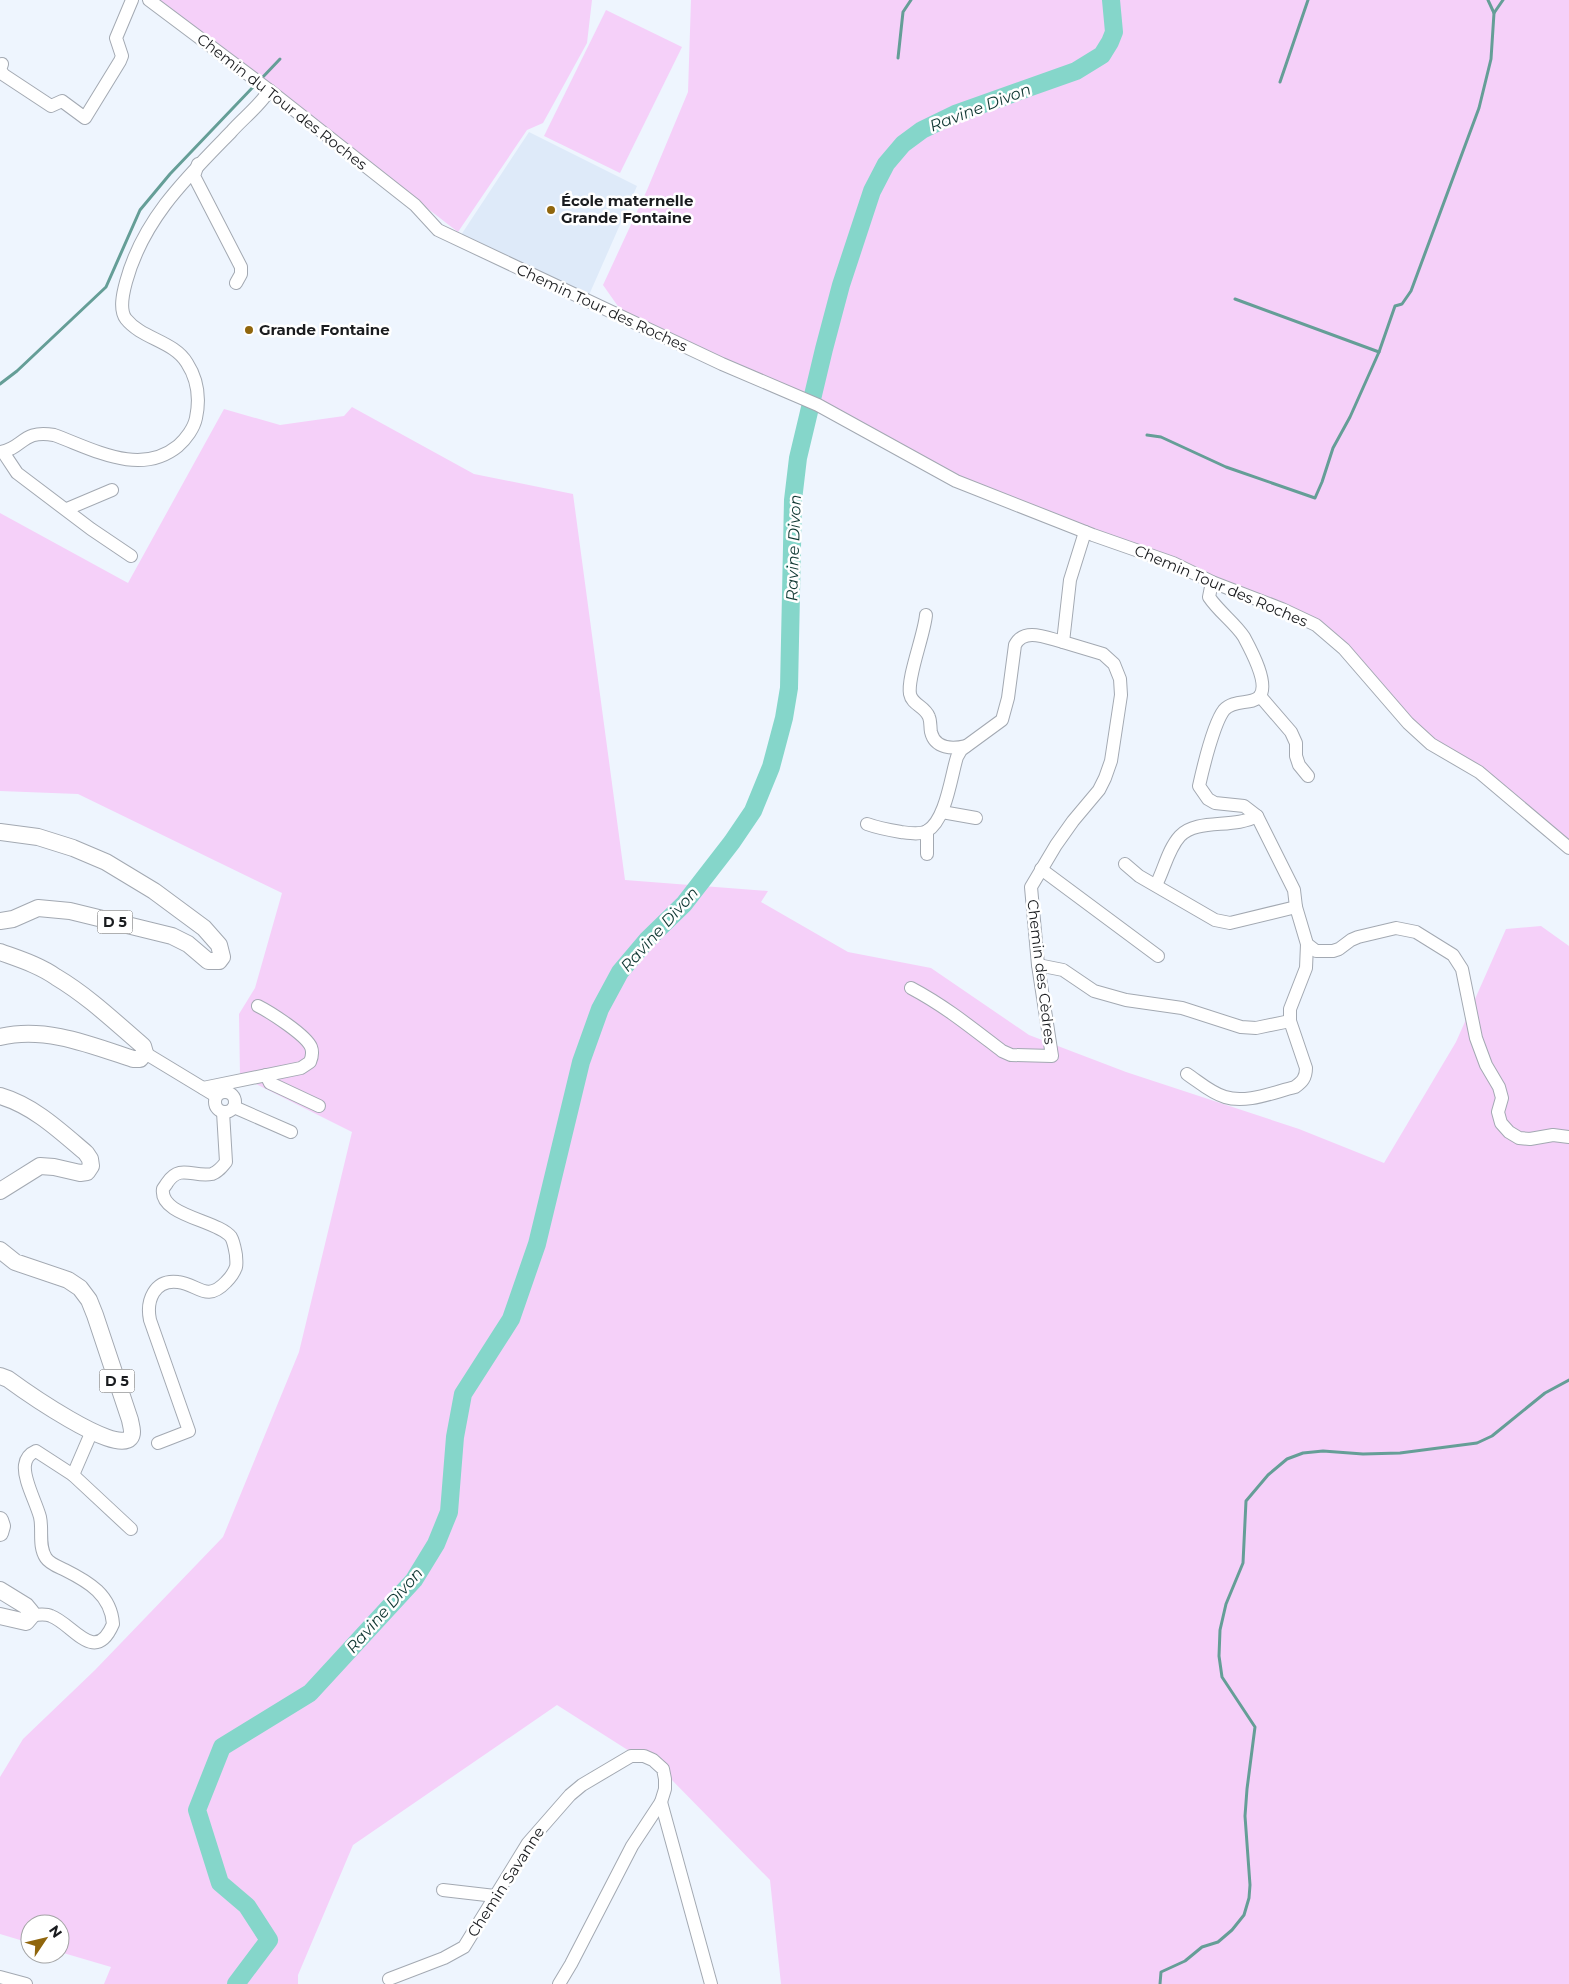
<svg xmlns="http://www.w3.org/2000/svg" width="1569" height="1984" viewBox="0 0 1569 1984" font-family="Montserrat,sans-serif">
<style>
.built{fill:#deeaf9}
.green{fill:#f5d0f9}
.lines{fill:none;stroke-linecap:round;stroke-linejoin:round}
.stream{stroke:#659e97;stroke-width:3}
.river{stroke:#85d6ca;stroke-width:18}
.minor-casing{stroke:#a3a9b2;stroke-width:14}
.major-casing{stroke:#a3a9b2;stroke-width:18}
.minor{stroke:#fff;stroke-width:12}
.major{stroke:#fff;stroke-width:16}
.poi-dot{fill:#90660d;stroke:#fff;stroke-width:2}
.labels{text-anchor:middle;stroke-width:5;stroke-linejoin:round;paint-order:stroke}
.shield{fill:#fff;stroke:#5f6062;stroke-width:1}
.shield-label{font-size:14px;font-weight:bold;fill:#1a1c1f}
.street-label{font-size:15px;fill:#1a1c1f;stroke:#fff}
.poi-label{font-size:15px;font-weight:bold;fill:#1a1c1f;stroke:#fff;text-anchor:start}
.water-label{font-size:16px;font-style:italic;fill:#0f3732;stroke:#fff}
</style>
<rect width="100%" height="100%" fill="#eef5fe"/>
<!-- built -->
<path class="built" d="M529,132L637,186L589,295L461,235Z"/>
<!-- green -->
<g class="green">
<path d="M157,0H592L587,43L543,123L527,130L458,232Z"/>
<path d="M691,0H1569V848L1545,826L1431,744L1316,625L956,481L622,312L603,285L647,190L688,92Z"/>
<path d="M606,10L682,47L620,173L544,136Z"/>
<path d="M352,407L474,474L573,494L625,880L768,891L761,902L848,952L931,968L1029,1035L1126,1072L1299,1129L1384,1163L1456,1042L1506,929L1541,926L1569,946V1984H781L770,1880L667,1775L557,1705L353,1845L298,1975V1984H104L111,1967L60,1952V1924H30V1943L0,1934V1777L23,1739L95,1670L223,1537L299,1352L352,1132L240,1076L239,1014L255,988L282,893L78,794L0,791V513L128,583L224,409L280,425L344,416Z"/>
</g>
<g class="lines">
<!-- stream -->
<g class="stream">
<path d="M1494,13L1503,0"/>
<path d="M898,58L903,12L911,0"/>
<path d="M261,79L280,59"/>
<path d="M1280,82L1308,0"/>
<path d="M1235,299L1379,352"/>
<path d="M0,384L17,371L106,287L140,210L170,174L255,85"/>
<path d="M1147,435L1161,437L1226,467L1315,498L1322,482L1333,448L1350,417L1379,352L1395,306L1402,304L1411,291L1479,108L1491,59L1494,13L1488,0"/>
<path d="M1160,1984L1161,1972L1185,1961L1202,1947L1218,1942L1232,1930L1244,1915L1249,1898L1250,1885L1245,1816L1247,1789L1255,1727L1222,1677L1219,1656L1220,1630L1226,1604L1243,1563L1246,1501L1268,1475L1287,1459L1303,1453L1323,1451L1363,1454L1400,1453L1477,1443L1492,1436L1545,1393L1569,1380"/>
</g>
<!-- river -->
<path class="river" d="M236,1984L269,1940L247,1906L220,1883L197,1810L222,1747L310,1693L414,1580L436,1544L449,1512L455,1437L463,1394L511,1319L537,1244L581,1062L600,1009L620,972L647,940L684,904L732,842L753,811L771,767L784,718L789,688L793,500L798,458L824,349L841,285L872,191L886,164L903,144L922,130L955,114L1076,71L1102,55L1110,42L1114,32L1111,0"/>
<!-- minor casing -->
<g class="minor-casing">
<g id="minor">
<path d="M149,0L269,90L415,205L438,230L722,364L818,405L956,481L1093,535L1173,563L1212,582L1282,609L1316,625L1344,649L1408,723L1431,744L1479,772L1569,848"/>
<path d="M2,64L0,70L4,75L51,106L62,101L85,118L120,61L122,56L116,38L132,0"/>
<path d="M198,164L194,176L241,267V274L236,283"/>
<path d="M0,452C23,449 22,429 54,435C93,449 140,477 178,446C186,439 194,428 196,418C200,399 198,380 187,363C174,341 142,339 126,319C119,310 123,293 126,282C143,219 187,177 231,132C241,120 263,103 269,90"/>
<path d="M3,452L17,473L91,529L131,556"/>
<path d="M67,509L112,490"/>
<path d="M1212,582L1209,597C1219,612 1235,623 1244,637C1251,650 1270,685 1259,697C1251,705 1234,699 1224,710C1214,723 1203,768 1199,786L1208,799L1215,803L1244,806L1257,816L1294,890L1296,907L1307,944L1316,951H1333L1339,949L1351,940L1358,937L1396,928L1416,932L1453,955L1462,969L1476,1038L1486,1065L1499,1087L1502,1098L1498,1112L1501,1123L1509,1132L1519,1138L1530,1139L1553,1135L1569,1137"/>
<path d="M926,615C924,636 907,677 910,694C912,705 925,706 929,717C931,722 930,727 931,732C935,749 953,749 966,746"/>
<path d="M1260,696L1291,732L1296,743V756L1299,765L1308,776"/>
<path d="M942,812L976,818"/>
<path d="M867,824C878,828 889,830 901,832C909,833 920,835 927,831C946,820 951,776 957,757L961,750L1002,720L1008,698L1015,645C1024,627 1047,638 1063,642"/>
<path d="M927,831V854"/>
<path d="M1125,864L1139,876L1215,920L1230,923L1296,907"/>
<path d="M1041,869L1158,956"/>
<path d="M1156,885C1164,870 1168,849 1180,836C1197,818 1234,829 1257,816"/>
<path d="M1038,965L1063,970L1094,991L1126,1000L1182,1008L1241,1027L1256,1028L1290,1021"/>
<path d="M911,988C945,1006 972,1028 1002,1051L1011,1055L1052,1056L1038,965L1031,887L1056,845L1073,821L1099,790L1105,778L1111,761L1121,695L1120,679L1114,664L1103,654L1063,642L1070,580L1085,532"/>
<path d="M145,1053L216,1096"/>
<path d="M1187,1074C1199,1082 1211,1093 1225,1097C1246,1104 1274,1092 1295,1087C1302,1082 1306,1078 1306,1068L1290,1021V1009L1306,968L1307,944"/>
<path d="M266,1075L270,1083L319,1106"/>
<path d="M203,1088L301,1068L310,1062C312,1057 313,1052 311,1047C306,1035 270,1012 258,1006"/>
<circle cx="225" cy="1102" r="10"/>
<path d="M234,1107L291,1132"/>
<path d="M158,1443L189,1431L150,1320C146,1301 154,1279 178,1282C198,1284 206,1303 226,1282C230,1278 234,1273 236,1267C237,1263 236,1259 236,1255C235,1250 234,1242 231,1237C218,1220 159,1216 163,1189C164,1187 166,1185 167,1183C180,1163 194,1178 212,1174C218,1172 222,1167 226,1162L223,1112"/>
<path d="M73,1475L92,1431"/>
<path d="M32,1615C38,1615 45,1613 51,1616C73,1624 95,1666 113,1624C111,1595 89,1582 65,1570C59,1567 50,1564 46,1558C38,1546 43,1530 40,1517C36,1502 23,1479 25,1465C26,1458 29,1454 36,1451L73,1475L131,1529"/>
<path d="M661,1802L711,1984"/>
<path d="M443,1890L495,1896"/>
<path d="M0,1977L26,1984"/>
<path d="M389,1979L444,1958L464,1947L528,1843L570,1795L582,1785L631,1756H644L653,1760L663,1769L665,1779V1789L661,1802L632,1846L571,1964L559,1984"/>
</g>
</g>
<!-- major casing -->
<g class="major-casing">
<g id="major">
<path d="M0,832L38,837L73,848L106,862L154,891L204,928L219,945L222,957L219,961H208L188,944L172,936L70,911L38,908L13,919L0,921"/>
<path d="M0,952C19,959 39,965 56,977C88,996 115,1022 143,1046L145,1053L140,1059H133C91,1045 45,1026 0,1037"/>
<path d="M0,1096C34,1106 60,1131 86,1153L90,1159L91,1166L87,1172L80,1173L54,1167L40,1166L0,1191"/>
<path d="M0,1250L15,1262L68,1280L80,1288L89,1300L95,1315L130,1420C131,1426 134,1433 130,1438C115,1455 23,1390 8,1379L0,1376"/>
<path d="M0,1520L2,1526L0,1533"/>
<path d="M0,1590L26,1606L31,1612L32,1615L26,1622L0,1616"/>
</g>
</g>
<!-- minor -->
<use href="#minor" class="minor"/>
<!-- major -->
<use href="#major" class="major"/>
</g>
<!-- markers -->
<g class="poi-dot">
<circle cx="551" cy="210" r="5"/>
<circle cx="249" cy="330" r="5"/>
</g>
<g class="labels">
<!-- shield labels -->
<g class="shield">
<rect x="97.5" y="910.5" width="35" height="23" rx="4"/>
<rect x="99.5" y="1369.5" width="35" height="23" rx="4"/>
</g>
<g class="shield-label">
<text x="115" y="927">D 5</text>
<text x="117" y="1386">D 5</text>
</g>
<!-- street labels -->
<g class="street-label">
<text transform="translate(282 102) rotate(38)" y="5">Chemin du Tour des Roches</text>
<text transform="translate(602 308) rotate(25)" y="5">Chemin Tour des Roches</text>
<text transform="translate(1221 586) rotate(23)" y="5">Chemin Tour des Roches</text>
<text transform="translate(1041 972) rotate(83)" y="5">Chemin des Cèdres</text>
<text transform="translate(506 1882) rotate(-57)" y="5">Chemin Savanne</text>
</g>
<!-- poi labels -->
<g class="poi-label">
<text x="561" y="206">École maternelle<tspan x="561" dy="17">Grande Fontaine</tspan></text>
<text x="259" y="335">Grande Fontaine</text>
</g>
<!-- water labels -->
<g class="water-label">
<text transform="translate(980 107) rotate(-21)" y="6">Ravine Divon</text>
<text transform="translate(793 548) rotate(-88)" y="6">Ravine Divon</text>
<text transform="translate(659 929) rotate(-48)" y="6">Ravine Divon</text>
<text transform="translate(384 1610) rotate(-49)" y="6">Ravine Divon</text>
</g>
</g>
<!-- north arrow -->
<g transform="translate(45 1939) rotate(55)"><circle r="24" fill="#ffffff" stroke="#a3a4a5"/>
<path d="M0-4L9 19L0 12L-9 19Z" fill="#90660d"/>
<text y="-8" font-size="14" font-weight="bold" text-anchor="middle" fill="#1a1c1f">N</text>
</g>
</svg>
